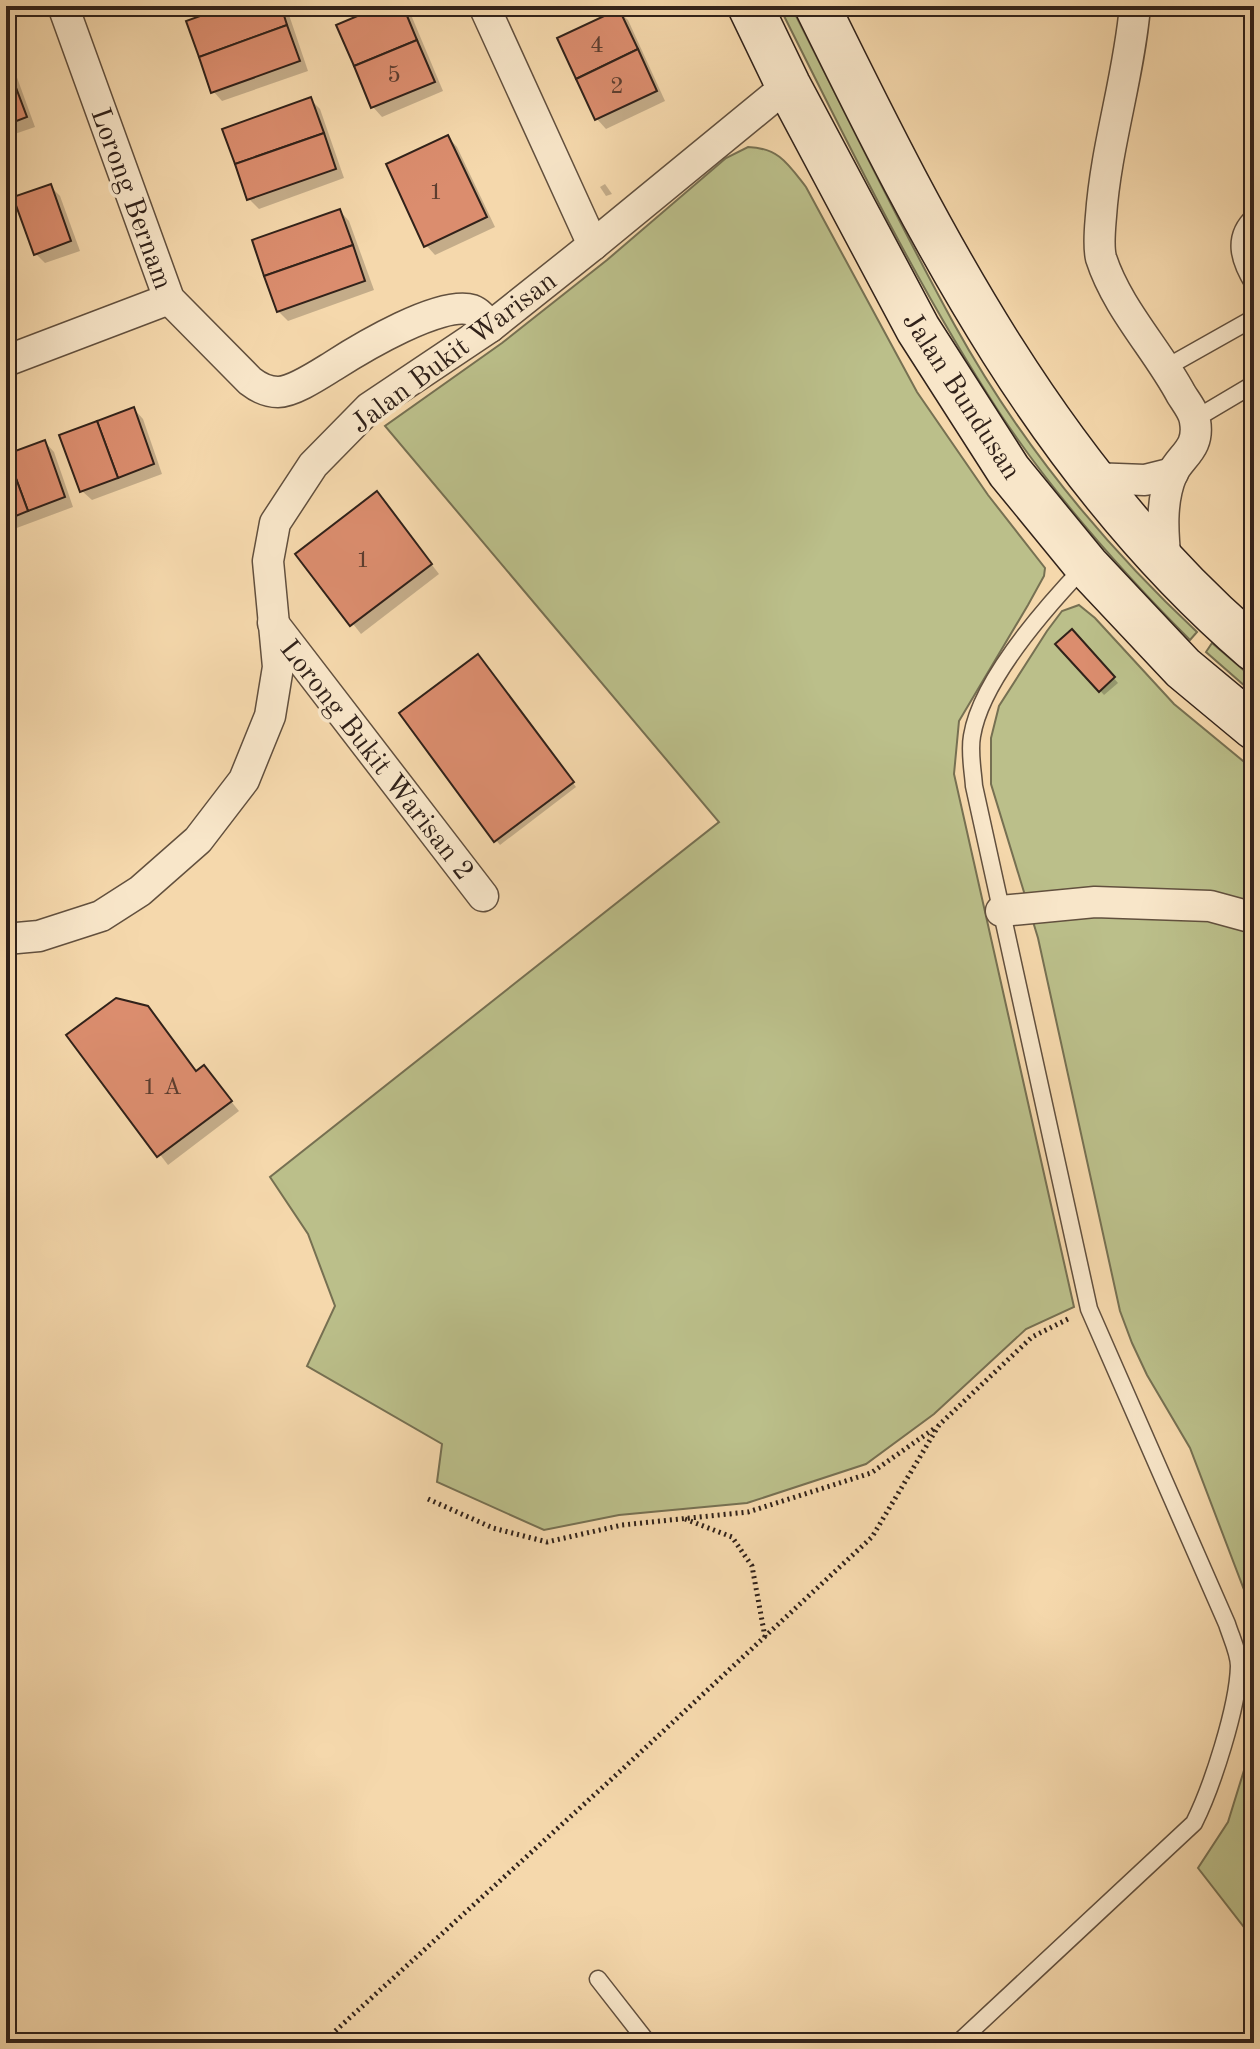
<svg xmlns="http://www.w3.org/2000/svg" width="1260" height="2049" viewBox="0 0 1260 2049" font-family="'Old Standard TT',serif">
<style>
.green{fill:#bbbf8a;stroke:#767052;stroke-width:2}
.shadow{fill:#0003}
.building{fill:#db8d6e;stroke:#31221a;stroke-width:2}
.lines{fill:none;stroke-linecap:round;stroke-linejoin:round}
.lane-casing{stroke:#62503e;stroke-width:19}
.street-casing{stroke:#62503e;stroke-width:33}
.secondary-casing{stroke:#31221a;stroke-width:47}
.path{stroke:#31221a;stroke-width:5;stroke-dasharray:2 4;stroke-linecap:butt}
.lane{stroke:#f8e6c9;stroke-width:16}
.street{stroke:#f8e6c9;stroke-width:30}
.secondary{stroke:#f8e6c9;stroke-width:44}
.labels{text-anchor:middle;stroke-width:7;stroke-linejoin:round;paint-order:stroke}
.number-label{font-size:24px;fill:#5c3d2f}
.street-label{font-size:28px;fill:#31221a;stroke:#f8e6c9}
</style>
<rect width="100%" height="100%" fill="#f5d8ac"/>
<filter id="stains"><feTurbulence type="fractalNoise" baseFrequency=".0025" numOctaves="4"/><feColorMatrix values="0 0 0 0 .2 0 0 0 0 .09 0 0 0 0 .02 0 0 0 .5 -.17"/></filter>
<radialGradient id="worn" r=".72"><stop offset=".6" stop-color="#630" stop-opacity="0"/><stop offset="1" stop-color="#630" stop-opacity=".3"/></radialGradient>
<!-- green -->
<g class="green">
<path d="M779,6H791C845,112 897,220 954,324C1017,438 1102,543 1197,632L1190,640C1120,570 1054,495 999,412C915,283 848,143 779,6Z"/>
<path d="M748,147C779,148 788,164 806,187L917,392L988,495L1045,568L1044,576L1028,605L959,721L954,774L1074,1307L1026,1329L934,1414L866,1464L747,1503L619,1515L544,1530L437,1482L442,1444L307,1366L335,1306L308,1234L270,1177L719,822L385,426L502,343L607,260L726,158Z"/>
<path d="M1079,605L1095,618L1174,704L1254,770V1616L1190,1448L1147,1375L1132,1343L1120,1311L1038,938L991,784V738L999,706L1047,631L1062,611Z"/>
<path d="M1212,643L1254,679V694L1206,652Z"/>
<path d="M1254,1738V1940L1198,1868L1228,1822Z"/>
</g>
<!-- shadow -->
<g class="shadow">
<path d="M234,6H286L308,71L222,101L213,91Z"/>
<path d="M386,6H405L409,10L443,91L382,117L373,107L339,26Z"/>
<path d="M618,11L628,20L665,101L606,129L597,119Z"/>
<path d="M6,63L15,72L35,127L6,137Z"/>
<path d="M311,100L320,109L344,178L259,209L249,199Z"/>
<path d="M448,137L457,147L495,227L435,255L426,245Z"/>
<path d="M605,184L612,194L606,196L600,187Z"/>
<path d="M50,186L60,196L80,251L45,263L36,254Z"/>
<path d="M340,211L349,221L374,290L288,321L278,311Z"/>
<path d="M134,409L143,419L162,474L92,500L82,491Z"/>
<path d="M45,442L54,452L73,507L6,532V457Z"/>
<path d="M377,494L439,574L361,634L298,554Z"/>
<path d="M1072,631L1118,683L1104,695L1058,644Z"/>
<path d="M482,661L576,787L500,845L496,840Z"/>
<path d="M157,1018L197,1072L204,1068L239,1111L168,1165L69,1036Z"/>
</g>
<!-- building -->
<g class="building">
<path d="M228,6H281L287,25L199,57L186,21Z"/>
<path d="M381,6H403L417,40L354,66L336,25Z"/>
<path d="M619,9L638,49L576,79L557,38Z"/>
<path d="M287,25L300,61L211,93L199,57Z"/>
<path d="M417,40L435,82L371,108L354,66Z"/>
<path d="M638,49L657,91L595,120L576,79Z"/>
<path d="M6,61L27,117L6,125Z"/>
<path d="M311,97L324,133L235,164L222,129Z"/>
<path d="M324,133L336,169L247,200L235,164Z"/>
<path d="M448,135L487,217L424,247L386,164Z"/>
<path d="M51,184L71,241L34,255L13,197Z"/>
<path d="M340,209L353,245L264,276L252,240Z"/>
<path d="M353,245L365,281L277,312L264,276Z"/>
<path d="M134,407L154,464L118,478L97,421Z"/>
<path d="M97,421L118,478L80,492L59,435Z"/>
<path d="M45,440L65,497L28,511L7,454Z"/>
<path d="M7,454L28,511L6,520V455Z"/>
<path d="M377,491L432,564L350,626L295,554Z"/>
<path d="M1072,629L1115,677L1099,692L1055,644Z"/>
<path d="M478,654L574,782L494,842L399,713Z"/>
<path d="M116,998L148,1006L196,1071L204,1065L232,1101L157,1157L66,1035Z"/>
</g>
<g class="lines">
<!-- lane casing -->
<g class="lane-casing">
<g id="lane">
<path d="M1254,216C1231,237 1239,261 1254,285"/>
<path d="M1167,367L1254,318"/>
<path d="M1195,419L1254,384"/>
<path d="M598,1979L648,2043"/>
<path d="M958,2043L1194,1823C1212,1787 1238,1707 1239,1666C1239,1653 1231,1637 1227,1624L1089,1309L974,786C973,771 969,752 972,736C981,680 1046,607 1085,566"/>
</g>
</g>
<!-- street casing -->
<g class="street-casing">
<g id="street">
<path d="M63,6L169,299L250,381C259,388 267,392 278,392C293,392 320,374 333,366C361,348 441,300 472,310C480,313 485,321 490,327"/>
<path d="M484,6L593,245"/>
<path d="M1135,6C1129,77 1106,145 1101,216C1100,228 1098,246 1101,258C1117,308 1157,349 1181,394C1186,402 1194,412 1195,421C1200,449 1181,455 1172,474C1160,502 1163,535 1166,564"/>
<path d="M6,361L169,299"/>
<path d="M1091,478L1145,480L1173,473"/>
<path d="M273,623L483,896"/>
<path d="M1001,911L1095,902L1210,906L1254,918"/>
<path d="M6,939L39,936L101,916L140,891L198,840L244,780L270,716L278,667L268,561L275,523L313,465L369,408L490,327L593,245L788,85"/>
</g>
</g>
<!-- secondary casing -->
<g class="secondary-casing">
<g id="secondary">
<path d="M750,6L788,85L918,329L1009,471L1086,565L1183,668L1254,727"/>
<path d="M817,6C933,242 1050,474 1254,649"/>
</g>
</g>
<!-- path -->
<g class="path">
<path d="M428,1499L493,1528L547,1542L622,1525L748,1512L871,1473L935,1428"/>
<path d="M685,1519L732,1537L752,1566L765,1637"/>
<path d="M322,2043L615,1776L872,1537L939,1425L1032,1337L1070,1318"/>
</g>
<!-- lane -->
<use href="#lane" class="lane"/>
<!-- street -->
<use href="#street" class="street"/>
<!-- secondary -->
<use href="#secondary" class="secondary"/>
</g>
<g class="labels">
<!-- number labels -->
<g class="number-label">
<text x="597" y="52">4</text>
<text x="394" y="82">5</text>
<text x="617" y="93">2</text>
<text x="436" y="199">1</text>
<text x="363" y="567">1</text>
<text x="162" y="1094">1 A</text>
</g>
<!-- street labels -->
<g class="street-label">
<text transform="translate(133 198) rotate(70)" y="10">Lorong Bernam</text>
<text transform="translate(453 351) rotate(-37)" y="10">Jalan Bukit Warisan</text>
<text transform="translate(963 395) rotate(57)" y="10">Jalan Bundusan</text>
<text transform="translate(378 759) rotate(52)" y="10">Lorong Bukit Warisan 2</text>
</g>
</g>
<!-- margin -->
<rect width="1260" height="2049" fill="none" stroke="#f5d8ac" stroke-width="32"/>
<rect x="8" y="8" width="1244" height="2033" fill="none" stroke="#31221a" stroke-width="4"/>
<rect x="16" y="16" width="1228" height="2017" fill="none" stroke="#31221a" stroke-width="2"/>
<rect width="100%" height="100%" filter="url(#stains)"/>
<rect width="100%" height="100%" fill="url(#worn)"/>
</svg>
